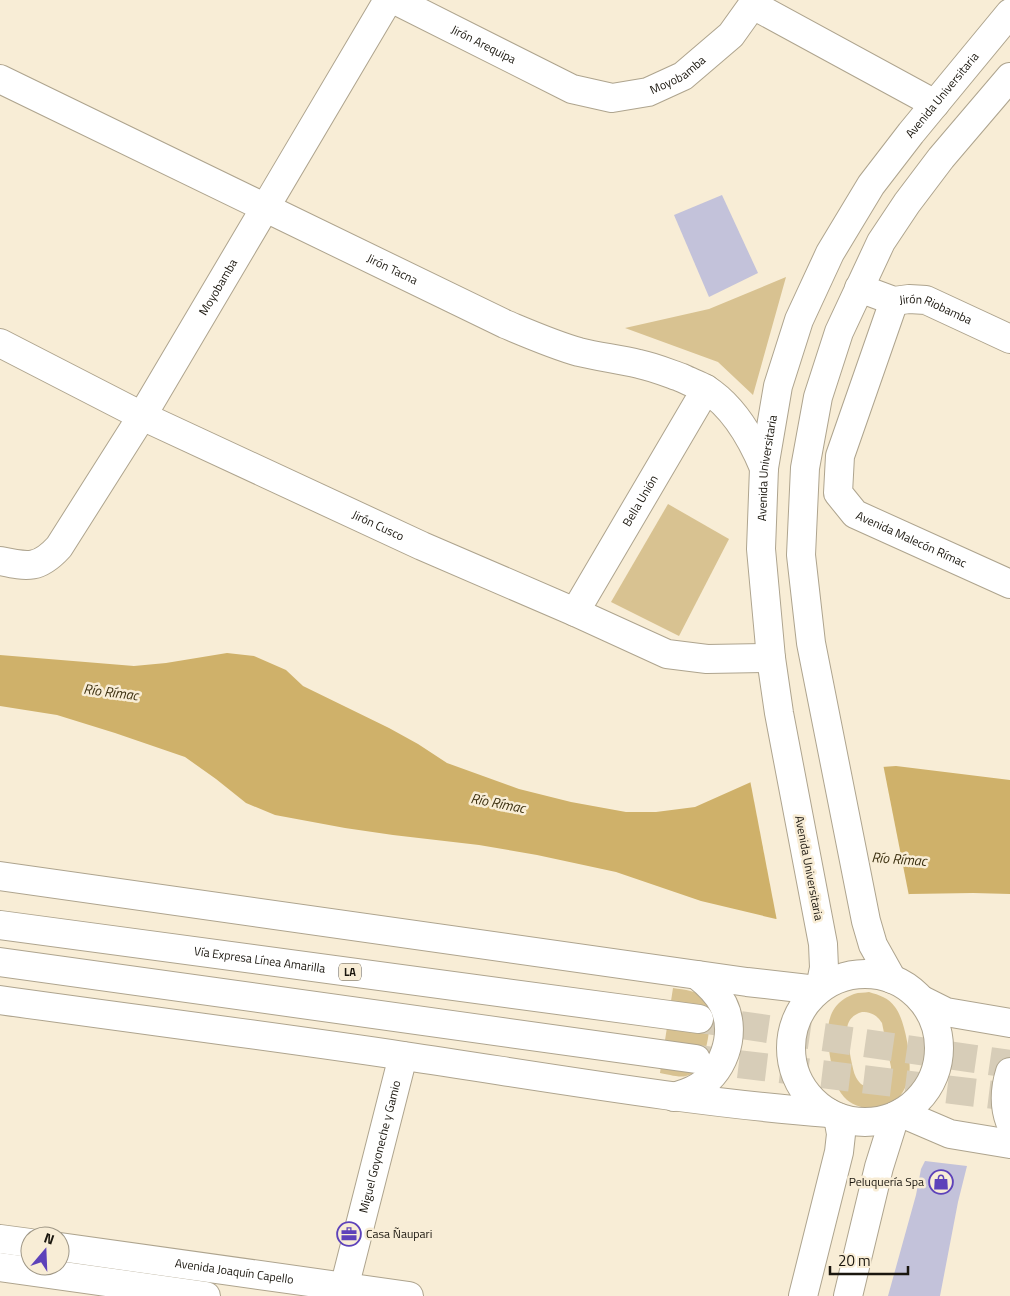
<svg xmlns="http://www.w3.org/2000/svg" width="1010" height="1296" viewBox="0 0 1010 1296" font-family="'Titillium Web',sans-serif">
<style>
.green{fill:#d8c291;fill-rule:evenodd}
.water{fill:#cfb16a}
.pier{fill:#f8edd6}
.building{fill:#c3c2da}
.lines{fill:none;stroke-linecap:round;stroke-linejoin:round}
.motorway-tunnel{stroke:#d7cdb8;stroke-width:28;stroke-dasharray:28 14;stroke-linecap:butt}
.minor-casing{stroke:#aea48e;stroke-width:30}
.tertiary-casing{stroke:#aea48e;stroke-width:30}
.secondary-casing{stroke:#aea48e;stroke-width:30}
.primary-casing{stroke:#aea48e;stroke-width:30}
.trunk-casing{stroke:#aea48e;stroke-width:30}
.motorway-casing{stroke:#aea48e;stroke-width:30}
.minor{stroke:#fff;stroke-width:28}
.tertiary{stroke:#fff;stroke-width:28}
.secondary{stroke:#fff;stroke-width:28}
.primary{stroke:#fff;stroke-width:28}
.trunk{stroke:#fff;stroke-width:28}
.motorway{stroke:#fff;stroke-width:28}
.labels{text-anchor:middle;stroke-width:5;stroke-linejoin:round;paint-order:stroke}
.shield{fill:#f8edd6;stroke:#5d564a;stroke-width:1}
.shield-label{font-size:11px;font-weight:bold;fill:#1a160e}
.street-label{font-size:12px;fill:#1a160e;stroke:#f8edd6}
.poi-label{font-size:12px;fill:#1a160e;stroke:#f8edd6;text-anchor:end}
.water-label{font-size:14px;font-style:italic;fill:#3c3010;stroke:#f8edd6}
</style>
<rect width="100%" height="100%" fill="#f8edd6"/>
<!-- green -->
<g class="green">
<path d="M786,277L753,395L718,362L625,328L709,309Z"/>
<path d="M668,504L729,539L679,636L611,602Z"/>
<path d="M673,988C685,990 697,990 705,1000C715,1013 707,1059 696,1070C694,1073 690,1075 686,1076C679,1078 667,1074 660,1073Z"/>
<path d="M869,992C879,995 889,998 895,1007C905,1019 912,1061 909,1076C907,1085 903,1094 896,1100C882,1112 857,1111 844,1097C835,1087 833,1074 831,1062C827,1040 823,1013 844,999C847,997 851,995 854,994C859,992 864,993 869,992ZM862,1012C871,1012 877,1015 882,1023L891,1067C891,1082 876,1095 861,1084C859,1082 856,1078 855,1075C852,1067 845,1031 848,1024C850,1018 855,1014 862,1012Z"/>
</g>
<!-- water -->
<path class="water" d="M227,653L254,656L286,670L303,686L389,728L418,744L447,763L519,789L571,802L626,812H656L695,807L767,775L896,766L1010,780V894L973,893L910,894L776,919L701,901L616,872L537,855L479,845L393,835L345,828L275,815L246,803L216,779L185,757L115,733L57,715L0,706V655L134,666L166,663Z"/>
<!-- pier -->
<path class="pier" d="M883,764L909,896L777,921L750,780L766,773Z"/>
<!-- building -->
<g class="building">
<path d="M722,195L758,273L709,297L674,215Z"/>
<path d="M925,1161L967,1166L958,1202L940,1296H888L916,1195L921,1169Z"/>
</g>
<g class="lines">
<!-- motorway-tunnel -->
<g class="motorway-tunnel">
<path d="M699,1019L1010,1064"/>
<path d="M697,1059L1010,1097"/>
</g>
<!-- minor casing -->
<g class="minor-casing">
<g id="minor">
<path id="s1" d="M395,0L572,89L612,98L648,92L683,76L731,35L756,0"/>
<path d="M753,5L935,104"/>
<path id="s2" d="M859,288L894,301L909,299L926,300L1010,339"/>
<path id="s3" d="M894,301L840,456L838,493L855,514L1010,584"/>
<path id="s4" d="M0,343L142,416L422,546L575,612L667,654L707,659L771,658"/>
<path id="s5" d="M0,561C28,567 39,569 59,547L142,416L388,0"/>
<path id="s6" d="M575,612L706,389"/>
<path id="s7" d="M342,1296L403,1056"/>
</g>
</g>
<!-- tertiary casing -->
<g class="tertiary-casing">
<g id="tertiary">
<path id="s8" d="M0,79L505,324C529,334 554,345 579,352C599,357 619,359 639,364C654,367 668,373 682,378C690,382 699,385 706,389C734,407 752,439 764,468"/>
<path d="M0,1239L30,1243"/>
<path id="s9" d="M60,1247L409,1296"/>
<path d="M0,1267L206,1296"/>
</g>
</g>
<!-- secondary casing -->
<g class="secondary-casing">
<path id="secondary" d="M901,1113L950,1134L1010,1144"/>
</g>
<!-- primary casing -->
<g class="primary-casing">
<g id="primary">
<circle cx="865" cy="1048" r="74"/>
<path d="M892,979L873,945L866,921L811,643L801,555L805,468L818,397L839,332L881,242L907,203L941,158L1010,77"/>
<path id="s10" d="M820,988L824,968L823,944L779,713L771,658L761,549L764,468L778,386L799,320L830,253L871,185L911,133L1010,13"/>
<path d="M803,1296L839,1152L841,1134L838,1117"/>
<path d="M848,1296L879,1167L895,1116"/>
</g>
</g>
<!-- trunk casing -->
<g class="trunk-casing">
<g id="trunk">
<path d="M0,876L747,982L817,990"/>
<path d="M0,1000C135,1019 270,1036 404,1056C546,1077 687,1102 829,1113"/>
<path d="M674,1097C680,1095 687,1093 693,1090C723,1076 738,1034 723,1004C717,992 707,983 697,975"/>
</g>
</g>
<!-- motorway casing -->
<g class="motorway-casing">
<g id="motorway">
<path id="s11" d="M0,925L699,1019"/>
<path d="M0,962L696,1059"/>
<path d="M922,1000L946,1012L1010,1023"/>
<path d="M1010,1072C1005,1088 1004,1106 1010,1122"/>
</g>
</g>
<!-- minor -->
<use href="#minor" class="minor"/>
<!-- tertiary -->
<use href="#tertiary" class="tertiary"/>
<!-- secondary -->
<use href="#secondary" class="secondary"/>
<!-- primary -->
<use href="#primary" class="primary"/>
<!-- trunk -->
<use href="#trunk" class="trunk"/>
<!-- motorway -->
<use href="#motorway" class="motorway"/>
</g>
<!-- icons -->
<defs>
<g id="shop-ring" transform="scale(1.25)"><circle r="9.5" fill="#f8edd6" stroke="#5d42ba" stroke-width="1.5"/><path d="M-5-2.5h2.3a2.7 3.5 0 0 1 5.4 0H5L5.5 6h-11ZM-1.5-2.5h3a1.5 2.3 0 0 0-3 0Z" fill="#5d42ba"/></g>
<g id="office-ring" transform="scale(1.25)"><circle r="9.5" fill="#f8edd6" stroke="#5d42ba" stroke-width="1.5"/><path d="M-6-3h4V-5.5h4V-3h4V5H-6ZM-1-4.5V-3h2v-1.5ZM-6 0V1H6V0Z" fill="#5d42ba"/></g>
</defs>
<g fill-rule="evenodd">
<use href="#shop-ring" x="941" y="1182"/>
<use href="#office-ring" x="349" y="1234"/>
</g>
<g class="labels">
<!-- shield labels -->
<rect class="shield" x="339" y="963.5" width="22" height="17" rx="4"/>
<g class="shield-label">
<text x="350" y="976">LA</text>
</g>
<!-- street labels -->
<g class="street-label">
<text dy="4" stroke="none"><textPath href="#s1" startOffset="99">Jirón Arequipa</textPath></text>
<text dy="4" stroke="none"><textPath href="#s1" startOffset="310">Moyobamba</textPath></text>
<text dy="4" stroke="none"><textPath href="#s10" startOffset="946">Avenida Universitaria</textPath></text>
<text dy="4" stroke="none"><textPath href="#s8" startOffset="436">Jirón Tacna</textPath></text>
<text dy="4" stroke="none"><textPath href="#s5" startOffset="370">Moyobamba</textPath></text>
<text dy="4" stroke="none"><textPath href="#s2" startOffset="81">Jirón Riobamba</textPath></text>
<text dy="4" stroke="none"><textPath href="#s10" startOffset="526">Avenida Universitaria</textPath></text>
<text dy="4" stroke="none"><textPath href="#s6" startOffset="129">Bella Unión</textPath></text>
<text dy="4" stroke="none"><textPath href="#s4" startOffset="420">Jirón Cusco</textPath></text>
<text dy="4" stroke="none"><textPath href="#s3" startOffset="290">Avenida Malecón Rímac</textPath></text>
<text transform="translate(809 868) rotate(79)" y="4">Avenida Universitaria</text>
<text dy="4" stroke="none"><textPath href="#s11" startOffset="262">Vía Expresa Línea Amarilla</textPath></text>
<text dy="4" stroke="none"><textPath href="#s7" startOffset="154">Miguel Goyoneche y Gamio</textPath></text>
<text dy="4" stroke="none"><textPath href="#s9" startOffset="176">Avenida Joaquín Capello</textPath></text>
</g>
<!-- poi labels -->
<g class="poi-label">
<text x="924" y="1186">Peluquería Spa</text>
<text x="366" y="1238" text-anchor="start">Casa Ñaupari</text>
</g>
<!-- water labels -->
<g class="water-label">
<text transform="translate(111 692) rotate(7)" y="5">Río Rímac</text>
<text transform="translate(498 803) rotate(11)" y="5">Río Rímac</text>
<text transform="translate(899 859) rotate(4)" y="5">Río Rímac</text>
</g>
</g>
<!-- north arrow -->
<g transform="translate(45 1251) rotate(19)"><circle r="24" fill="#f8edd6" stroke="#9f9786"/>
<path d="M0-4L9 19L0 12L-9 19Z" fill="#5d42ba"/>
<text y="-8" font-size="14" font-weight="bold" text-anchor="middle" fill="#1a160e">N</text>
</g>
<!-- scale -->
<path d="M830 1266v8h78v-8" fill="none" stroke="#1a160e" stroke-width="2.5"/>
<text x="838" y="1266" font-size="15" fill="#1a160e" stroke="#f8edd6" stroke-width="4" paint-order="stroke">20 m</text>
</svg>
